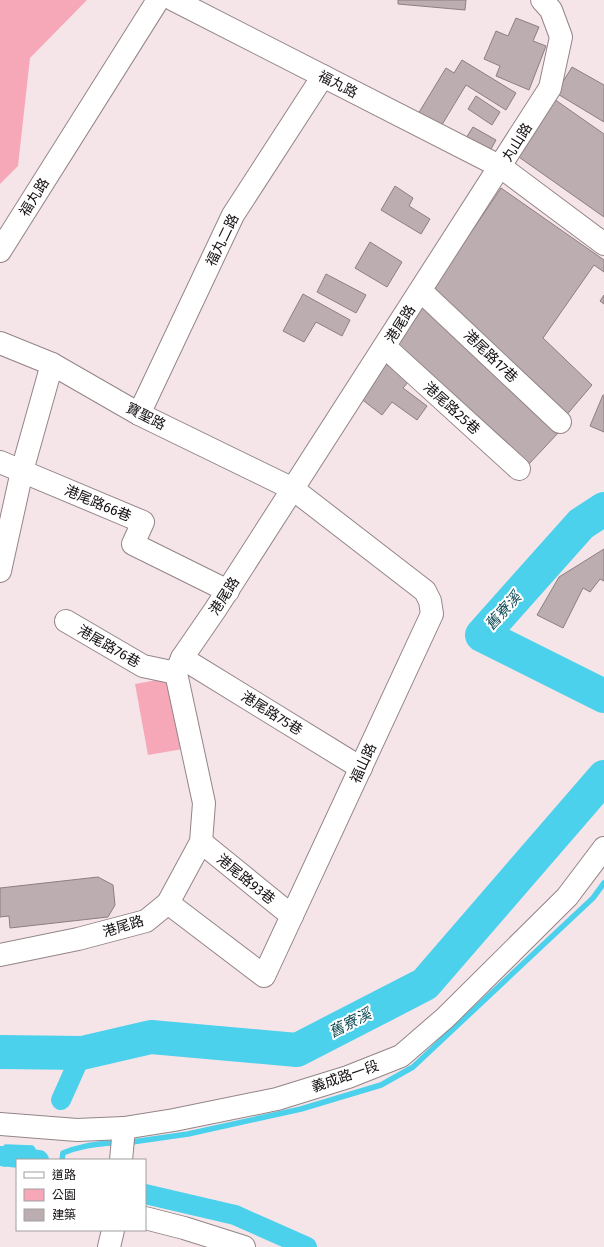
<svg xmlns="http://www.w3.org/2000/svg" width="604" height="1247" viewBox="0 0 604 1247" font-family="'Fira Sans','Noto Sans TC',sans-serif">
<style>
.green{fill:#f6a8b9}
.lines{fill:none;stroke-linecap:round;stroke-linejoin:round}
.stream{stroke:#4bd1ec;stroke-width:5.5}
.canal{stroke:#4bd1ec;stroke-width:20}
.river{stroke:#4bd1ec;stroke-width:34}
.building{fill:#bcadb0;stroke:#8d7e81}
.minor-casing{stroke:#938587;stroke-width:24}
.minor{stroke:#fff;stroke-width:22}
.labels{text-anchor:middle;stroke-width:4;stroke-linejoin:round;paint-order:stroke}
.street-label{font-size:14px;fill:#151011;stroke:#fff}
.water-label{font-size:15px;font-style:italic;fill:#0f4a55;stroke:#fff}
</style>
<rect width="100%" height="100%" fill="#f6e5e8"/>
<!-- green -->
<g class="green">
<path d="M0,0H87L30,58L18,166L0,184Z"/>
<path d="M173,677L189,748L148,755L135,684Z"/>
</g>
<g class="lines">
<!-- stream -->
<g class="stream">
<path d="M132,1142L188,1134L301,1109L381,1085L413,1067L593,898L604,883"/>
<path d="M62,1160L63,1153C80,1146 92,1145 110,1143"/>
<path d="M0,1163L5,1164L6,1147L32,1148L38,1159"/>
</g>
<!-- canal -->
<g class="canal">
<path d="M61,1100L82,1053"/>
<path d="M0,1156L39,1160"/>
<path d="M145,1194L235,1215L307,1247"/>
</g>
<!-- river -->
<g class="river">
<path d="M604,509L581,524L482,635L604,696"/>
<path d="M0,1052L82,1053L151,1037L297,1050L425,984L604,777"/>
</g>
</g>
<!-- building -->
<g class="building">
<path d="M398,0H466L465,10L398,4Z"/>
<path d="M516,18L539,27L533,41L546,46L529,90L496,76L500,66L484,59L496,31L508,36Z"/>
<path d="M462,60L516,93L506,110L466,85L440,128L418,114L446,68L454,73Z"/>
<path d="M572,67L604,85V122L556,93Z"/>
<path d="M476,96L500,112L492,125L468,109Z"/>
<path d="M554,99L604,134V217L516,155Z"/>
<path d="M473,127L496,140L490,151L466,138Z"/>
<path d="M395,186L413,198L409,206L430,219L421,234L381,210Z"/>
<path d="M501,188L604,260V272L594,265L543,338L592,385L564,418L430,293Z"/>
<path d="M370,242L402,262L387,287L355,268Z"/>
<path d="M326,274L366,295L356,313L317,292Z"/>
<path d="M303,294L350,320L342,336L316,322L304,342L283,331Z"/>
<path d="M604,295V304L600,301Z"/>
<path d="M425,298L559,432L528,465L394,341Z"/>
<path d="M386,364L409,381L403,388L427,406L417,420L392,402L382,415L360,398Z"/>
<path d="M603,395H604V432L590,426Z"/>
<path d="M604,549V581L600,579L590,592L583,588L563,628L537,615L559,577Z"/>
<path d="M98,877L113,885L115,905L108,917L10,928L9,916L0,917V888Z"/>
</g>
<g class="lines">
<!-- minor casing -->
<g class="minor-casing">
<g id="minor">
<path d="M174,0L501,167L604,244"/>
<path d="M0,251L158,0"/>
<path d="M421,291L560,422"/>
<path d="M0,343L52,364L139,414L293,489L425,591L430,601L432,614L264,976L168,903"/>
<path d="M385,347L519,469"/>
<path d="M139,414L233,215L323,76"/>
<path d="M0,462L143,522L133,544L228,591"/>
<path d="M0,571L22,471L52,364"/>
<path d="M66,621L143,666L176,673"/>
<path d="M182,658L361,768"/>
<path d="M201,842L292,916"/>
<path d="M0,955L78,939L146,921L168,903L201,842L204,803L176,673L182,658L215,610L550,88L561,37L551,10L542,0"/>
<path d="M0,1124L77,1130L124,1128L174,1120L277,1099L348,1077L401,1056L445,1018L567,897L604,848"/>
<path d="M121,1160L124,1128"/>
<path d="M145,1218L184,1228L244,1247"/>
<path d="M109,1247L113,1230"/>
</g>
</g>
<!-- minor -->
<use href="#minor" class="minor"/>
</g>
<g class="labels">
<!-- street labels -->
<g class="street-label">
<text transform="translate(338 84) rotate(27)" y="5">福丸路</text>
<text transform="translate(517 142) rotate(-58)" y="5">丸山路</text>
<text transform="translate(34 197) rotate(-58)" y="5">福丸路</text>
<text transform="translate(222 240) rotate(-64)" y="5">福丸二路</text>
<text transform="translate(400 324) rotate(-57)" y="5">港尾路</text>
<text transform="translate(491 356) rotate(44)" y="5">港尾路17巷</text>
<text transform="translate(452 408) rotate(42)" y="5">港尾路25巷</text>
<text transform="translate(146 416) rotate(27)" y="5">寶聖路</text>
<text transform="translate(98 503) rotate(23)" y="5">港尾路66巷</text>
<text transform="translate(224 596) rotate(-57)" y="5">港尾路</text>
<text transform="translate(109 646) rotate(30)" y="5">港尾路76巷</text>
<text transform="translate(272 713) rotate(32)" y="5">港尾路75巷</text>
<text transform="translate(363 763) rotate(-65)" y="5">福山路</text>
<text transform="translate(246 879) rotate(39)" y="5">港尾路93巷</text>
<text transform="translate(123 926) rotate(-17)" y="5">港尾路</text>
<text transform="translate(345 1076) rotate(-19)" y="5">義成路一段</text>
</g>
<!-- water labels -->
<g class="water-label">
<text transform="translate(503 611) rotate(-48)" y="5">舊寮溪</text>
<text transform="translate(350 1023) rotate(-27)" y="5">舊寮溪</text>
</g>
</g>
<!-- legend -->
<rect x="16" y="1159" width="130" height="72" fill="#ffffff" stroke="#a19fa0"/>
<rect x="24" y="1172" width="20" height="6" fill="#ffffff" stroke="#a19fa0"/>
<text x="52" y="1179" font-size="12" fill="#151011">道路</text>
<rect x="24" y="1189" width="20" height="12" fill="#f6a8b9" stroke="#a19fa0"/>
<text x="52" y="1199" font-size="12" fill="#151011">公園</text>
<rect x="24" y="1209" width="20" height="12" fill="#bcadb0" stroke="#a19fa0"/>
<text x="52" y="1219" font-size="12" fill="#151011">建築</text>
</svg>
